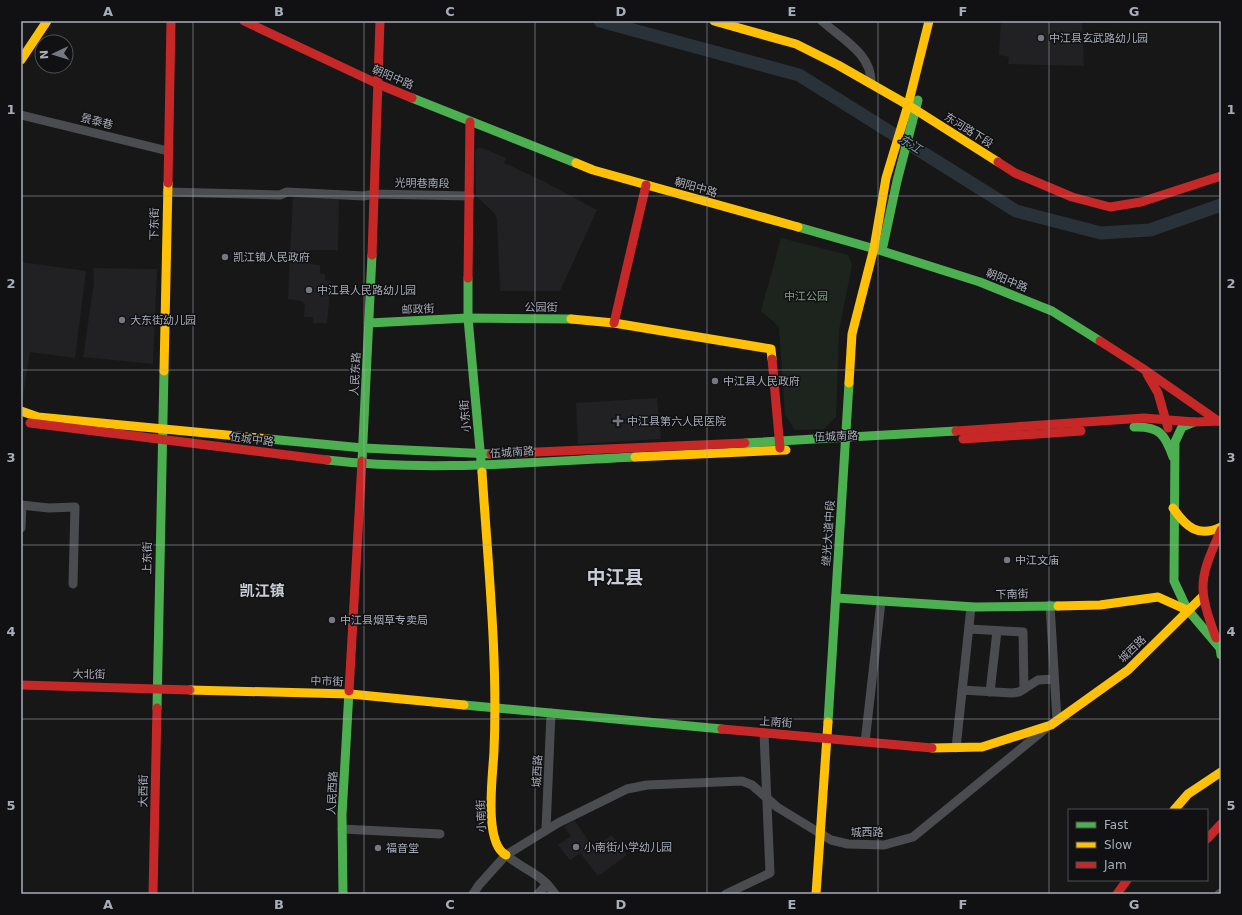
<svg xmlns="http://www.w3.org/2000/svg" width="1242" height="915" viewBox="0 0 1242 915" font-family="'DejaVu Sans','Noto Sans SC',sans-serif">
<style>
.built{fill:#212123}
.green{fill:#1d241e}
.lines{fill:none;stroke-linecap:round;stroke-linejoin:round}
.river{stroke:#2a3239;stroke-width:13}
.street{stroke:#4b4c50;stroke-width:9}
.fast{stroke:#4caf50;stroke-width:9}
.slow{stroke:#ffc107;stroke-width:9}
.jam{stroke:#c62828;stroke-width:9}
.grid{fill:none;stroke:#a8adb8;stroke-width:1;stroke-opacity:0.55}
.poi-dot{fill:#757880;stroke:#111113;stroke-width:1.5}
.labels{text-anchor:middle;stroke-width:3;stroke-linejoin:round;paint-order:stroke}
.poi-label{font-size:11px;fill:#a8adb8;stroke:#111113;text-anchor:start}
.street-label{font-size:11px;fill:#a8adb8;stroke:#111113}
.park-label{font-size:11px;fill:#7fa381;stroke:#111113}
.water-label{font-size:12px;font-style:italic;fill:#7f9bb3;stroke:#111113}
.district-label{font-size:15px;font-weight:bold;fill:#c9ccd4;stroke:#111113}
.town-label{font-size:19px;font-weight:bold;fill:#c9ccd4;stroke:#111113}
.neatline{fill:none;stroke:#a8adb8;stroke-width:1.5}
.grid-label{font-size:13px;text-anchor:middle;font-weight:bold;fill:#a8adb8}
</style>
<rect width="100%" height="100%" fill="#171717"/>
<!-- built -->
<g class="built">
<path d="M1001,21H1082L1084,66L1008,64L1009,57L999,55Z"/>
<path d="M480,147L506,158L504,163L543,181L597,210L560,291H500L497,218L494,213L476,196L475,150Z"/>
<path d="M293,195L339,198L338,250H309V264L320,265V274H325V280L331,281L327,323H313V317H304L305,304L301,301L288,299Z"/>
<path d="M21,262L86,271L75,358L30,352L22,402L21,401Z"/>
<path d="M93,268L157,269L153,364L83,357L94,283Z"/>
<path d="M657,398L661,439L578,444L576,403Z"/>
<path d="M574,820L594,848L612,835L627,855L598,876L580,853L570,860L558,845L571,836L564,827Z"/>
</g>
<!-- green -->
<path class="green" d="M781,238L848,255L852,265L839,330L836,417L824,429L795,430L785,415L779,327L761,311Z"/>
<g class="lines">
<!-- river -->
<path class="river" d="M600,21L799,75L1016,211L1101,233L1150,230L1221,205"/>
<!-- street -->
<g class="street">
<path d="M822,21C842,39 872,54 871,83"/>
<path d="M21,115L168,151"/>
<path d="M167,192L280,195L287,192L364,196L374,194L470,196"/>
<path d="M21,505L49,508L75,507L73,584"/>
<path d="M21,528L22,505"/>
<path d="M1050,605L1057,720"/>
<path d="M969,629L1023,632L1024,689"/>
<path d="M962,690L1012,693L1019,692L1038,680L1054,679"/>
<path d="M990,692L997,631"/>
<path d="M865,742L881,602"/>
<path d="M956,748L971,607"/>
<path d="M342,829L440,834"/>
<path d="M546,830L551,713"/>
<path d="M506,855C525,871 540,872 555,894"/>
<path d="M473,894L479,885L506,855L558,823L627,789L647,785L742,781L752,785L777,807L831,840L848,844L884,845L913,837L1045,729"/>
<path d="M538,894L547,884"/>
<path d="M726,894L770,873L764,733"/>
<path d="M1219,894L1221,893"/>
</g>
<!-- fast -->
<g class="fast">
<path d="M412,98L576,163"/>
<path d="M798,227L882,251L980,282L1052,311L1100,341"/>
<path d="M883,246L897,181L918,100"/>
<path d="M468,278V318L482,472"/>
<path d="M369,323L468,318L571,319"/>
<path d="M1194,422L1182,427L1175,442L1174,581L1187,609L1220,648L1221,655"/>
<path d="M1134,427C1159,426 1165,434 1173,457"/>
<path d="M269,439L363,448L491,454"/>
<path d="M745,443L956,431"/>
<path d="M327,460C429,472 532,462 635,457"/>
<path d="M362,461L372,255"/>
<path d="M836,598L975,607L1058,606"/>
<path d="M464,705L722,729"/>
<path d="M157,708L164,371"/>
<path d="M828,722L849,383"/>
<path d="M343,894L342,815L349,691"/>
</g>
<!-- slow -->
<g class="slow">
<path d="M714,21L796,44L838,65L908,105L998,162"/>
<path d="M21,60L47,21"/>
<path d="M576,163L593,170L798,227"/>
<path d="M571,319L614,323L771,349L772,359"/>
<path d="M164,371L168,183"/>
<path d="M849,383L852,334L874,248L886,178L908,105L929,21"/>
<path d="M21,411L38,417L269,439"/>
<path d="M635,457L786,450"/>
<path d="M482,472C488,565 498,659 494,751C493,774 483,843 506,855"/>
<path d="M1173,508C1186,527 1198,538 1221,527"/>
<path d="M1058,606L1100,605L1158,597L1187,610"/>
<path d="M190,690L350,694L464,705"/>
<path d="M932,748L982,747L1051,725L1128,670L1202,597"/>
<path d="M1174,810L1188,794L1221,772"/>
<path d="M816,894L828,722"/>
</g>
<!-- jam -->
<g class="jam">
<path d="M244,21L378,84L412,98"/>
<path d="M998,162L1015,173L1072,197L1110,207L1141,202L1221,176"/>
<path d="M168,183L171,21"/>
<path d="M372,255L380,21"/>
<path d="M468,278L470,122"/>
<path d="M614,323L646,185"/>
<path d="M1100,341L1142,368L1218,421"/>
<path d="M772,359L780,448"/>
<path d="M1147,374L1158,393L1168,428"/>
<path d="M30,423L327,460"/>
<path d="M956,431L1144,418L1194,422L1221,421"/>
<path d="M963,439L1081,431"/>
<path d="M491,454L745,443"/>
<path d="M1216,638C1197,587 1199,579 1221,530"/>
<path d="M21,685L190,690"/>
<path d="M349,691L362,461"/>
<path d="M722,729L932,748"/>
<path d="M1207,839L1221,824"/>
<path d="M153,894L157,708"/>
<path d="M1117,894L1127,880"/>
</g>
</g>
<!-- grid -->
<path class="grid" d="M193,21V894M364,21V894M535,21V894M707,21V894M878,21V894M1049,21V894M21,196H1221M21,370H1221M21,545H1221M21,719H1221"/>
<!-- markers -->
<g class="poi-dot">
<circle cx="1041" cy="38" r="4"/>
<circle cx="225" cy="257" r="4"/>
<circle cx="309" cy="290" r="4"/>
<circle cx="122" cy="320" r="4"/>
<circle cx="715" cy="381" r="4"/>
<path d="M616 415h4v4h4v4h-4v4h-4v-4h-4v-4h4z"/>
<circle cx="1007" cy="560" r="4"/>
<circle cx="332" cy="620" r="4"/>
<circle cx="576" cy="847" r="4"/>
<circle cx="378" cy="848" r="4"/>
</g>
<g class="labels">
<!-- poi labels -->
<g class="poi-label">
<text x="1049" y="42">中江县玄武路幼儿园</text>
<text x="233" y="261">凯江镇人民政府</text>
<text x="317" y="294">中江县人民路幼儿园</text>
<text x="130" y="324">大东街幼儿园</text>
<text x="723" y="385">中江县人民政府</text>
<text x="627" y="425">中江县第六人民医院</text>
<text x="1015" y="564">中江文庙</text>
<text x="340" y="624">中江县烟草专卖局</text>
<text x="584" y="851">小南街小学幼儿园</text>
<text x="386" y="852">福音堂</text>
</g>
<!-- street labels -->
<g class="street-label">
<text transform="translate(393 77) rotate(23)" y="4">朝阳中路</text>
<text transform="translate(97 121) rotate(14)" y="4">景泰巷</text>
<text transform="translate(969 130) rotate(32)" y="4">东河路下段</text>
<text transform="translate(422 183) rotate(1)" y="4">光明巷南段</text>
<text transform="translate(696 187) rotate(16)" y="4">朝阳中路</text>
<text transform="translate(154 224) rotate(-89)" y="4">下东街</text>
<text transform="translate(1007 280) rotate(22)" y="4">朝阳中路</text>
<text x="541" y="311">公园街</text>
<text transform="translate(418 309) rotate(-3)" y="4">邮政街</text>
<text transform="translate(355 374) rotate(-87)" y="4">人民东路</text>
<text transform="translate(465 416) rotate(-95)" y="4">小东街</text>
<text transform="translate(836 436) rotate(-2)" y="4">伍城南路</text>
<text transform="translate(252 439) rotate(7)" y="4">伍城中路</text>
<text transform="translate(512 452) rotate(-4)" y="4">伍城南路</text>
<text transform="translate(828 533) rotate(-86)" y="4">继光大道中段</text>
<text transform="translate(147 558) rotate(-89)" y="4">上东街</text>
<text transform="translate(1012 594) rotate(-2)" y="4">下南街</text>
<text transform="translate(1132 649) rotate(-44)" y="4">城西路</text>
<text transform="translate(89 674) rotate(1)" y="4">大北街</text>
<text transform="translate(327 681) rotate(2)" y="4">中市街</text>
<text transform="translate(776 722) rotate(4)" y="4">上南街</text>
<text transform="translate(537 771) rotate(-87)" y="4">城西路</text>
<text transform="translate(143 791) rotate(-89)" y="4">大西街</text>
<text transform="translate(332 793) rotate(-87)" y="4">人民西路</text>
<text transform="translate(481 816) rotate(-92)" y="4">小南街</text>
<text x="867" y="836">城西路</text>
</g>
<!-- park labels -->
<g class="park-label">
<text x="806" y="300">中江公园</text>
</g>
<!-- water labels -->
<g class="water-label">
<text transform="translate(910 144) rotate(32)" y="4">东江</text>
</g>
<!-- district labels -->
<g class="district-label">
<text x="262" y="596">凯江镇</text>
</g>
<!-- town labels -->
<g class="town-label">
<text x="615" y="584">中江县</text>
</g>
</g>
<!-- border -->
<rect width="1242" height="915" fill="none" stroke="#111113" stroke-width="44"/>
<!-- legend -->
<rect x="1068" y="809" width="140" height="72" fill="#111113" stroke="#4d4f55"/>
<rect x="1076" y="822" width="20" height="6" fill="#4caf50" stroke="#4d4f55"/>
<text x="1104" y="829" font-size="12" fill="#a8adb8">Fast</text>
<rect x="1076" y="842" width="20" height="6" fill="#ffc107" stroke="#4d4f55"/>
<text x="1104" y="849" font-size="12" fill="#a8adb8">Slow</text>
<rect x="1076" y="862" width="20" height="6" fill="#c62828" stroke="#4d4f55"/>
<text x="1104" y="869" font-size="12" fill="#a8adb8">Jam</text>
<!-- north arrow -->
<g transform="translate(54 54) rotate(266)"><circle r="19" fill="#111113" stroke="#4d4f55"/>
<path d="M0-3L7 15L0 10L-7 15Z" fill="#757880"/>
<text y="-6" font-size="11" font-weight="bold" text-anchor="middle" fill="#a8adb8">N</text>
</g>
<rect x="22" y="22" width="1198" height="871" class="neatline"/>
<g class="grid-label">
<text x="108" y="16">A</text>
<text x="279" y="16">B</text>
<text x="450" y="16">C</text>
<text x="621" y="16">D</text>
<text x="792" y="16">E</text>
<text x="963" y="16">F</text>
<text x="1134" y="16">G</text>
<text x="11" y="114">1</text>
<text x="1231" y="114">1</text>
<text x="11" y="288">2</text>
<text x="1231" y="288">2</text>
<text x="11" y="462">3</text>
<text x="1231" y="462">3</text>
<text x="11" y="636">4</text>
<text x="1231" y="636">4</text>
<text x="11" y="810">5</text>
<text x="1231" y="810">5</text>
<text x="108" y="909">A</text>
<text x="279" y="909">B</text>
<text x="450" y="909">C</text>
<text x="621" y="909">D</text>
<text x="792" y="909">E</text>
<text x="963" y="909">F</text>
<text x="1134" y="909">G</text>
</g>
</svg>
